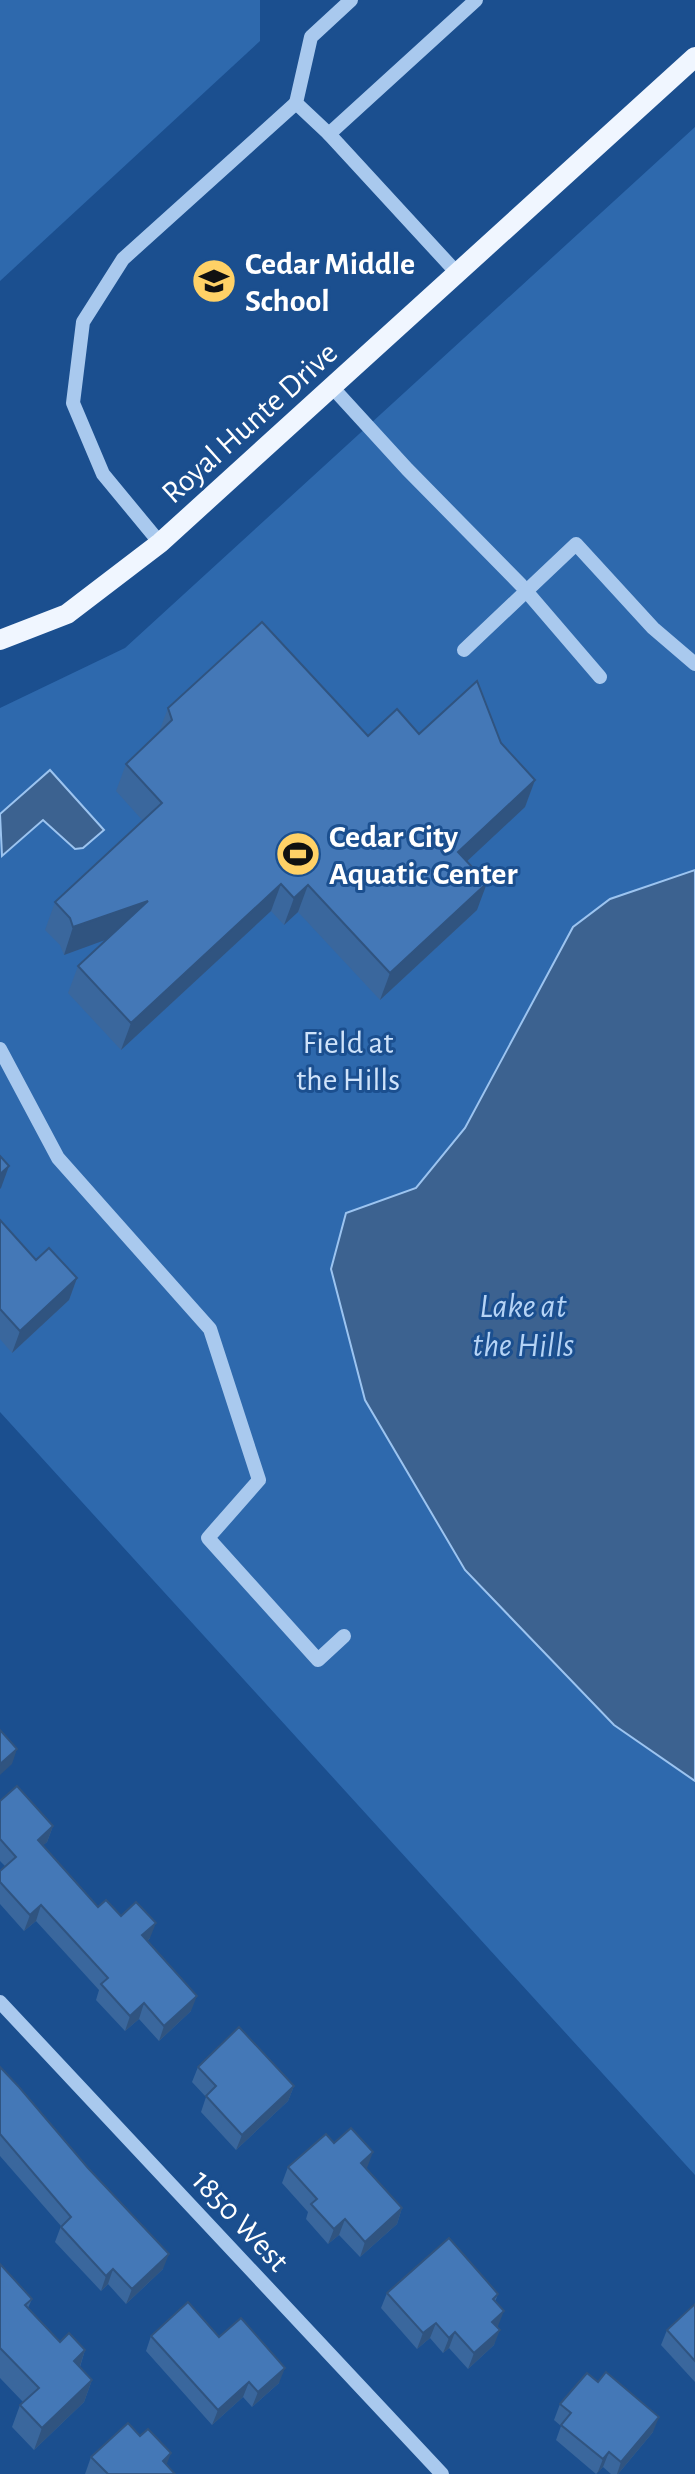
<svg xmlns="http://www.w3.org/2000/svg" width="695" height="2474" viewBox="0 0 695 2474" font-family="'Alegreya Sans',sans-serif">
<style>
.green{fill:#2e69ad}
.water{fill:#3c6290;stroke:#9cc4f0;stroke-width:2}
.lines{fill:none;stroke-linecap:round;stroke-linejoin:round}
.minor{stroke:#a9c9ee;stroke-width:14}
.major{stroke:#f0f6ff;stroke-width:20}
.wall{fill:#3a679d}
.shaded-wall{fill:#305480}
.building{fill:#4478b7;stroke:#305480;stroke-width:2}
.labels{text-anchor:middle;stroke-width:6;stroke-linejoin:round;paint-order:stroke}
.poi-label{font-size:32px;font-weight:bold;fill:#fff;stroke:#1b4f8f;text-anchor:start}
.street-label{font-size:32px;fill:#fff;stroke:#1b4f8f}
.park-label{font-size:32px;fill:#cfe3fa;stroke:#1b4f8f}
.water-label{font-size:34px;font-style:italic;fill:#b5d3f5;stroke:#1b4f8f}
</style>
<rect width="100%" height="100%" fill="#1b4f8f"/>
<!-- green -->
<g class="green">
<path d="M0,0H260V41L0,281Z"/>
<path d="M695,127V2175L0,1412V708L125,648Z"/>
</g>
<!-- water -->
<g class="water">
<path d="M50,770L104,830L83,848L75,849L43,820L2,856L0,814Z"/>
<path d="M695,870V1781L614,1725L465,1570L365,1400L331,1269L346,1213L416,1188L465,1128L573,927L610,899Z"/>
</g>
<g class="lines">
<!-- minor -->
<g class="minor">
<path d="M351,0L311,37L296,103L329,134L457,273"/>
<path d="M329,134L476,0"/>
<path d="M332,387L407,469L521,585L600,677"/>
<path d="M160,543L103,474L73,403L83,322L123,259L296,103"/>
<path d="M464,650L576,544L653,628L695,664"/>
<path d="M0,1049L58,1158L210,1329L259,1480L208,1538L318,1660L344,1636"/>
<path d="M0,2002L442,2474"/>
</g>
<!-- major -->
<path class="major" d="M0,640L67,614L160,543L695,57"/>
</g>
<!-- wall -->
<g class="wall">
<path d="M168,708L368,736L419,734L501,743L535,780L525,807L467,861L477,910L380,1000L298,912L284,925L271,911L121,1050L68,993L78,966L107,939L64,955L60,945L45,930L55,902L143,821L116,791L126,764L159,732Z"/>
<path d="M0,1220L36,1260L77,1278L69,1300L12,1353L0,1339Z"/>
<path d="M0,1801L53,1826L47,1842L43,1845L98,1907L121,1916L150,1938L147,1941L191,2011L159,2041L139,2019L125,2031L96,2000L99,1990L36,1921L24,1931L0,1904V1871L5,1866L0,1861Z"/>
<path d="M0,2067L163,2269L126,2304L108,2284L101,2291L55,2242L61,2226L0,2156Z"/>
<path d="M198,2067L294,2086L288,2101L236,2150L201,2112L206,2097L192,2082Z"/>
<path d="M334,2143L367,2168H366L402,2208L397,2224L360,2257L339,2235L328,2244L306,2219L308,2212L282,2183L288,2167Z"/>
<path d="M0,2264L32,2299L28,2308L60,2342L85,2350L80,2367L92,2380L84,2402L34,2450L12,2427L20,2405L23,2402L0,2378Z"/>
<path d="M387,2293L498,2294L495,2302L498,2326L494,2345L468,2369L449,2348L443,2353L430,2338L417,2349L381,2308Z"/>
<path d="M695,2304V2382L661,2345L667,2330Z"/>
<path d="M151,2336L219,2337L279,2383L252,2407L243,2397L212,2425L146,2351Z"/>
<path d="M598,2382L653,2432L618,2474H611L603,2467L596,2474L556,2440L561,2426L554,2420L560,2404Z"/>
<path d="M91,2457L167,2465L175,2474H85Z"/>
</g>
<!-- shaded-wall -->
<g class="shaded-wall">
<path d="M535,780L525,807L448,879L458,852Z"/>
<path d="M487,883L477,910L380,1000L390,973Z"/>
<path d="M281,884L271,911L121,1050L131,1023Z"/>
<path d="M308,885L298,912L284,925L294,898Z"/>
<path d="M148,901L138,928L64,955L73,927Z"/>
<path d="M9,1166L1,1188L0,1189V1174Z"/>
<path d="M77,1278L69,1300L12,1353L20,1331Z"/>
<path d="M17,1749L12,1764L0,1775V1764Z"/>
<path d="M53,1826L47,1842L32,1855L38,1840Z"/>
<path d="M41,1905L36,1921L24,1931L30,1915Z"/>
<path d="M156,1923L150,1938L136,1951L142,1935Z"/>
<path d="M197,1996L191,2011L159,2041L164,2026Z"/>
<path d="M144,2003L139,2019L125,2031L130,2016Z"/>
<path d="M294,2086L288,2101L236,2150L242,2135Z"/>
<path d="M373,2152L367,2168L356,2178L361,2163Z"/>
<path d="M402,2208L397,2224L360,2257L365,2242Z"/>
<path d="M345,2219L339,2235L328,2244L334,2229Z"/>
<path d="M169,2254L163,2269L126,2304L132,2289Z"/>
<path d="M113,2269L108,2284L101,2291L106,2276Z"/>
<path d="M504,2311L498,2326L486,2337L492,2322Z"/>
<path d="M436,2323L430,2338L417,2349L423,2333Z"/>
<path d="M500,2330L494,2345L468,2369L474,2353Z"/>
<path d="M455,2332L449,2348L443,2353L449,2338Z"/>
<path d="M85,2350L78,2372L74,2361Z"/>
<path d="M285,2368L279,2383L252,2407L258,2392Z"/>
<path d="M92,2380L84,2402L34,2450L42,2428Z"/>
<path d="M249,2382L243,2397L212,2425L218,2410Z"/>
<path d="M659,2417L653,2432L618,2474H617L621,2462Z"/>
<path d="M609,2452L603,2467L597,2474L603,2459Z"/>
<path d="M171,2453L163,2474V2461Z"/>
</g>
<!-- building -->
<g class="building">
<path d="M262,622L368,736L397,709L419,734L477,681L501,743L535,780L458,852L487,883L390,973L308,885L294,898L281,884L131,1023L78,966L148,901L73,927L70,918L55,902L162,803L126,764L172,720L168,708Z"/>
<path d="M0,1156L9,1166L0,1174Z"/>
<path d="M0,1220L36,1260L49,1248L77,1278L20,1331L0,1309Z"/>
<path d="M0,1730L17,1749L0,1764Z"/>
<path d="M17,1786L53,1826L38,1840L98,1907L106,1900L121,1916L136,1902L156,1923L142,1935L197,1996L164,2026L144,2003L130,2016L101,1984L108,1978L41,1905L30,1915L0,1882V1871L16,1857L0,1839V1801Z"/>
<path d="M239,2027L294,2086L242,2135L206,2096L216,2086L198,2067Z"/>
<path d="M0,2067L19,2087L88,2168L169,2254L132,2289L113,2269L106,2276L61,2227L71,2217L0,2134Z"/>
<path d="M351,2128L373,2152L361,2163L402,2208L365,2242L345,2219L334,2229L311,2204L317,2199L288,2167L326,2134L334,2143Z"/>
<path d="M449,2238L498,2294L493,2299L504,2311L492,2322L500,2330L474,2353L455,2332L449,2338L436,2323L423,2333L387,2293Z"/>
<path d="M0,2264L32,2299L25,2305L60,2342L69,2333L85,2350L74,2361L92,2380L42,2428L20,2405L39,2388L0,2348Z"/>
<path d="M188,2302L219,2337L241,2318L285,2368L258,2392L249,2382L218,2410L151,2336Z"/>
<path d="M695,2304V2361L667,2330Z"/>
<path d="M606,2372L659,2417L621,2462L609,2452L603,2459L561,2425L571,2413L560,2404L587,2373L598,2382Z"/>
<path d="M128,2423L140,2436L148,2429L171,2453L163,2461L175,2474H108L91,2457Z"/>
</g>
<!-- icons -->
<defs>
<g id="school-disc" transform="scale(2.3)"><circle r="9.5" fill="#ffd166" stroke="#1b4f8f"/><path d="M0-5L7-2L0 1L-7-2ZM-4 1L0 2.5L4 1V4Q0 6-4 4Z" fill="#111"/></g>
<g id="stadium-disc" transform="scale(2.3)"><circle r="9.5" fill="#ffd166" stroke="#1b4f8f"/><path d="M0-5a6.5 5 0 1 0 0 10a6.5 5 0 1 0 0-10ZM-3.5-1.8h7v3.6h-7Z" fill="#111"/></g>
</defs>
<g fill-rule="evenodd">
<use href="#school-disc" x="214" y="281"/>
<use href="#stadium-disc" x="298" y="854"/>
</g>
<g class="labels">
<!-- poi labels -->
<g class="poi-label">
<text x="245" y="274">Cedar Middle<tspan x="245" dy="37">School</tspan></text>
<text x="329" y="847">Cedar City<tspan x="329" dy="37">Aquatic Center</tspan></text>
</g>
<!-- street labels -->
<g class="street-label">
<text transform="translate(249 422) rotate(-42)" y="11">Royal Hunte Drive</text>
<text transform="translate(241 2220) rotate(47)" y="11">1850 West</text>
</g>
<!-- park labels -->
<g class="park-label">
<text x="348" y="1053">Field at<tspan x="348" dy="37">the Hills</tspan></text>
</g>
<!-- water labels -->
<g class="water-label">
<text x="523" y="1317">Lake at<tspan x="523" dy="39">the Hills</tspan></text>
</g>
</g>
</svg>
